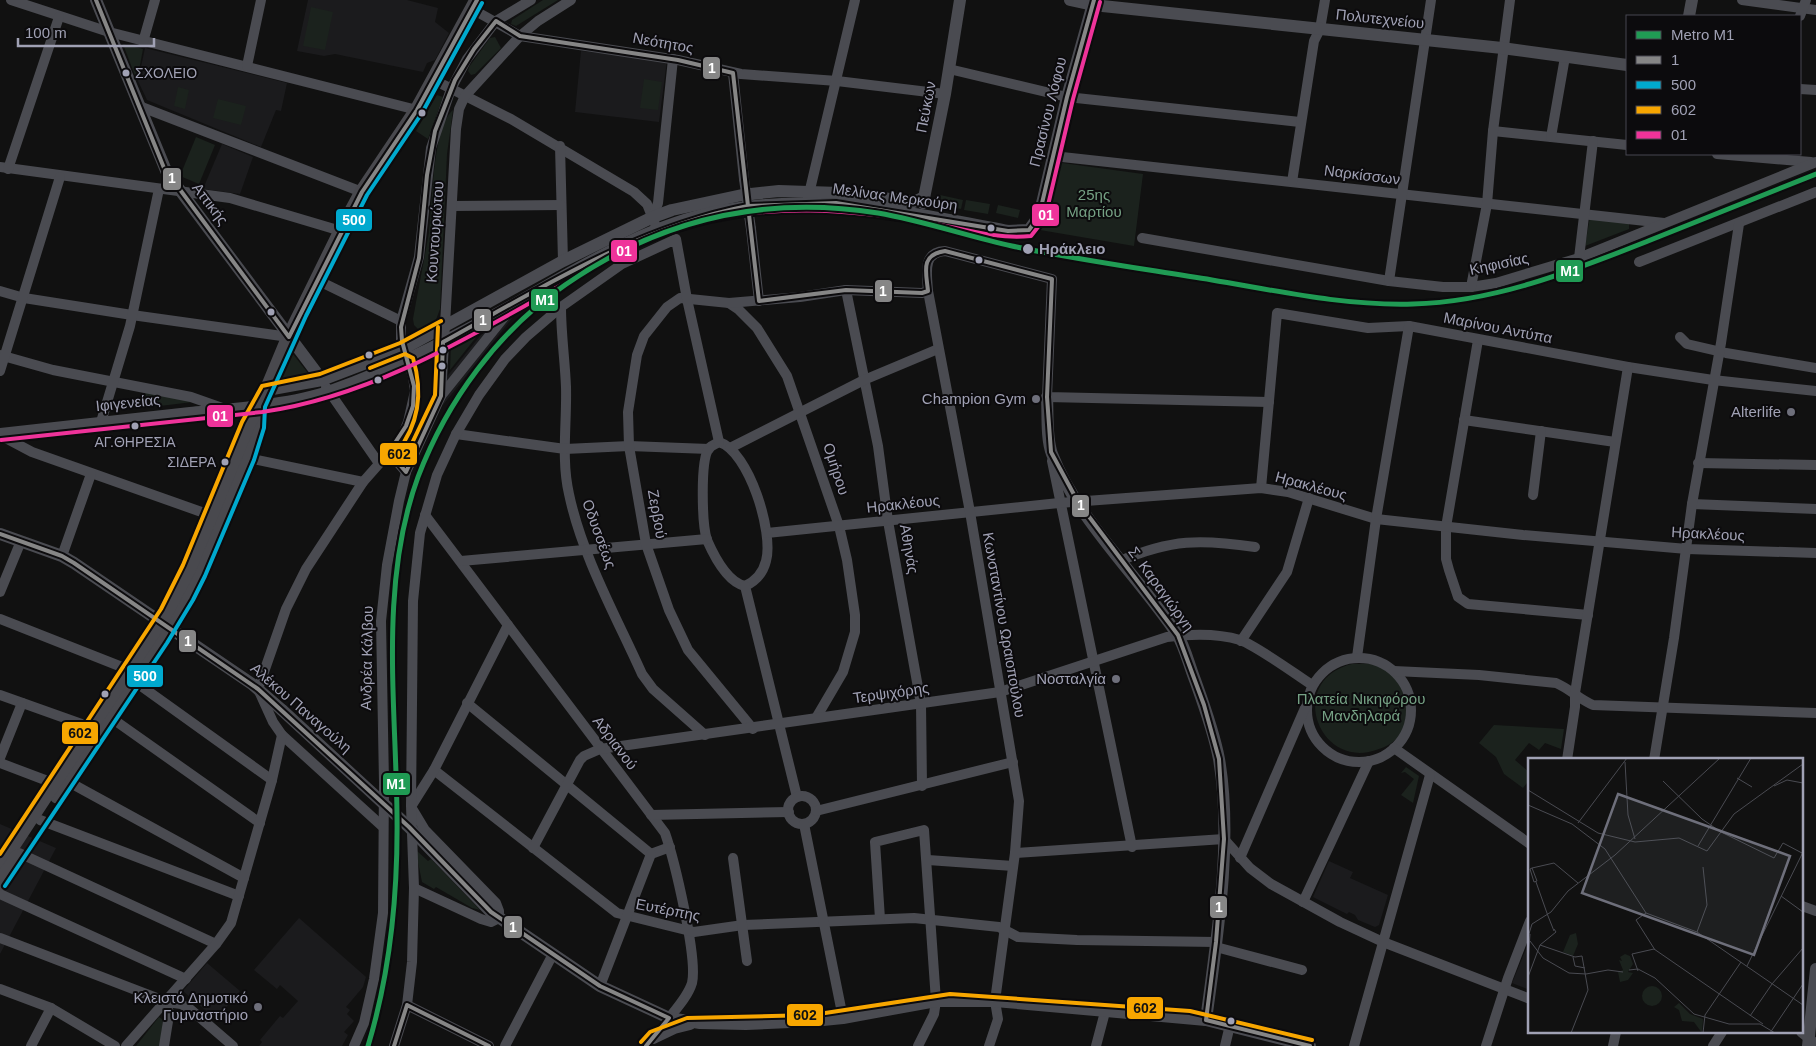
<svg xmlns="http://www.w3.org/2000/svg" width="1816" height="1046" viewBox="0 0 1816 1046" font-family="Arial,sans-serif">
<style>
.built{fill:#1b1b1d}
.green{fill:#1b221d}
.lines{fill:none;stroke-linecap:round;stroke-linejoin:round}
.minor{stroke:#4a4b51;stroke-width:10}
.tertiary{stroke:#4a4b51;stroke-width:12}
.secondary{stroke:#49494e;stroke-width:15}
.minor-bridge{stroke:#4a4b51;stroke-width:10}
.tertiary-bridge{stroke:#4a4b51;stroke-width:12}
.bus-1-casing{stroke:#0c0b0d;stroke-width:8}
.bus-2-casing{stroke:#0c0b0d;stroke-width:8}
.bus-3-casing{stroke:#0c0b0d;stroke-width:8}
.bus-4-casing{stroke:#0c0b0d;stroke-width:8}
.bus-1{stroke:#868686;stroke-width:4}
.bus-2{stroke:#00a9ce;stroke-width:4}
.bus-3{stroke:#f7a600;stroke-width:4}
.bus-4{stroke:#ef339a;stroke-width:4}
.metro-1-casing{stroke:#0c0b0d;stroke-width:9}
.metro-1{stroke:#209b54;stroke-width:5}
.bus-dot{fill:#a0a1b4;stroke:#0c0b0d;stroke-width:2}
.poi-dot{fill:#6e6f7b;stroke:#0c0b0d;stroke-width:2}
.labels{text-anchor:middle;stroke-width:4;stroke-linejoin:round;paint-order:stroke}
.bus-label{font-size:14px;fill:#a0a1b4;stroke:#0c0b0d;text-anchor:start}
.street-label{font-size:15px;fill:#a0a1b4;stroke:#0c0b0d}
.park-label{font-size:15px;fill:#75a184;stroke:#0c0b0d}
.stop-label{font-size:15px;font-weight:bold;fill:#a0a1b4;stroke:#0c0b0d;text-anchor:start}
.poi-label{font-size:15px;fill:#a0a1b4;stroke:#0c0b0d;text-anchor:end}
.inset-road{fill:none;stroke:#4a4b52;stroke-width:1}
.view{fill:#6e6f7b;fill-opacity:0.15;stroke:#6e6f7b;stroke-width:2.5}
.inset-edge{fill:none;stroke:#a0a1b4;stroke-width:2.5}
.line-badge{stroke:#0c0b0d;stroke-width:2}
.badge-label{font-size:14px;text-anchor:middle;font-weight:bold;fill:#fff}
.pale-badge-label{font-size:14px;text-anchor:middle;font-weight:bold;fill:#111}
</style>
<rect width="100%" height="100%" fill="#111"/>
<!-- built -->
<g class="built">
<path d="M308,0H407L438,8L435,22L449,33L435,60L427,63L423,72L335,54L324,56L297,51Z"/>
<path d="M145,48L287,83L281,111L276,110L261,147L147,100L138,81Z"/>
<path d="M581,51L667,60L659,122L575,112Z"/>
<path d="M222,144L253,157L240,194L203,189Z"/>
<path d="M525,302L443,405L444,380L494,319Z"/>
<path d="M0,824L56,848L0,954Z"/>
<path d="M1329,861L1353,872L1350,878L1388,895L1379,925L1375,927L1358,920L1355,915L1349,912L1347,914L1313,897Z"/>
<path d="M299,918L366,977L363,987L346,1007L350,1010L347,1014L354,1021L344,1032L348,1035L342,1046H259L262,1042L260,1040L280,1016L283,1018L298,1001L280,985L277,989L254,970Z"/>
<path d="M1528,944L1530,945V990L1512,983Z"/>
<path d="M207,963L240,991L222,1012L224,1015L218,1021L183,991Z"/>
</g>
<!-- green -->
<g class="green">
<path d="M543,0H558L516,26L511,24L512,20Z"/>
<path d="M311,7L333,12L325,50L303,46Z"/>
<path d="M495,37L501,48L475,74L471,75L468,71L469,67L490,38Z"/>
<path d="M123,44L143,49L137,81Z"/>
<path d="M644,79L662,82L658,110L640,108Z"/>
<path d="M178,87L189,90L185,109L174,106Z"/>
<path d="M437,95L443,97L428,139L416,131Z"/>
<path d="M218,99L246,106L241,125L213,118Z"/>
<path d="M453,110L447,154L440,309L434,325L418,329L414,325L413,319C418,290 424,262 429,232C433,205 432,127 453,110Z"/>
<path d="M196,137L215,145L199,184L180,176Z"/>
<path d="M1055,162L1143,174L1134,246L1040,230Z"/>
<path d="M940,195L963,200L961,209L938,204Z"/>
<path d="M966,200L990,204L988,214L964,210Z"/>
<path d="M998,205L1020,210L1018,218L996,213Z"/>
<path d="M1590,217L1629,222V229L1585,246Z"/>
<path d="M485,326L450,370L451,343Z"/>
<path d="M292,353L311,377L280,381Z"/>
<path d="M145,392L193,402L143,408Z"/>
<path d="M1352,664C1359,664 1368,663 1375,665C1403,673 1415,710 1400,734C1394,743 1386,747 1376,750C1319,770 1285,681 1352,664Z"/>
<path d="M1494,725L1564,729L1561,749L1545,743L1539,750L1529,743L1515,760L1530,773V779L1523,788L1504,774L1496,757L1479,743Z"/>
<path d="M1406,767L1419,776L1413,803L1401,795L1414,779L1405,772L1401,773Z"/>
<path d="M417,851L428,861L431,859L480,910L472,908L436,887L434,889L422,882L416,852Z"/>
<path d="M159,1017L163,1020L160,1046H136Z"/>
</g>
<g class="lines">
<!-- minor -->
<g class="minor">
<path d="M11,0L109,32L417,110"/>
<path d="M1742,0L1816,10"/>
<path d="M472,9L520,36L678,60L741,74L837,81L945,94"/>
<path d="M1800,16L1806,0"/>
<path d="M143,42L155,0"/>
<path d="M247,66L261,0"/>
<path d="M949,69L1067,97L1300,122"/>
<path d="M733,73L744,179"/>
<path d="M434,80L511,119L634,192L647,204L655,224"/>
<path d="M1800,89L1816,90"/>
<path d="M139,106L362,192"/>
<path d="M1493,131L1627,145"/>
<path d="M1551,137L1565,57"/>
<path d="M560,146L563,261"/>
<path d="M1717,154L1811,162"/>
<path d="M1053,156L1664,223"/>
<path d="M0,167L230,198L341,231"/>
<path d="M8,169L59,17"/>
<path d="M1292,182L1314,41L1320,29L1325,0"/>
<path d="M808,198L855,0"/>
<path d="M453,206L561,205"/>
<path d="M653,217L658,203L673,59"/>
<path d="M751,229L759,301"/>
<path d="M1142,238L1389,281L1443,287H1471L1496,283L1579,258L1816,162"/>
<path d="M1579,258L1593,141"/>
<path d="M1639,262L1816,192"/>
<path d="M317,280L401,321"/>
<path d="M1389,281L1431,0"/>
<path d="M1471,287L1487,204L1493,131L1510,0"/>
<path d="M846,290L878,446L888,521L921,704L922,786"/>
<path d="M0,291L24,298L132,315L289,337"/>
<path d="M729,303L738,309L757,328L787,376L839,526L847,560L855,615V632L843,672L816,718"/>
<path d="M561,307C561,334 565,361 566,387C567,423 561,459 569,494C582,556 616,616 642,674L653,689L705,735"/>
<path d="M1680,337L1687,344L1726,353L1816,368"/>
<path d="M1478,340L1446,527V559L1449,570L1458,597L1468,604L1588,615"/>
<path d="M0,355L53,370L191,397L225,409"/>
<path d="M0,371L60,177"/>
<path d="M326,387L378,462"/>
<path d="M441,396L456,129L459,109L465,96L520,36L538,21L571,0"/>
<path d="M1464,420L1615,442"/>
<path d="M101,422L130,326L159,189"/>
<path d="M456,434L565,449L629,446L709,449"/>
<path d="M0,435L32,452L210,515"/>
<path d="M719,442C749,451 774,533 766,561C763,573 756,581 745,586C727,582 714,556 707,540C702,525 700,460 709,448C712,445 716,444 719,442Z"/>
<path d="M730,448L864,380L938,349"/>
<path d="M389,452L406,472"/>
<path d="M248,458L363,482"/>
<path d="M1052,461L1132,847"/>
<path d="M1698,463L1816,465"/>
<path d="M1261,488L1277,313L1368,328L1409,326L1628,367L1713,380L1816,391"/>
<path d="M1533,495L1541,431"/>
<path d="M1692,504L1816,509"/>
<path d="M425,515L665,833C674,859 698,958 692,983C688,996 677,1008 669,1018"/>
<path d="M767,533L1059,503L1261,488L1288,492L1376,519L1523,535L1687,549L1816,553"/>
<path d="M62,556L91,474"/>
<path d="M461,561L707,539"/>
<path d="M1120,561C1171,539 1201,539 1255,547"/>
<path d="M745,586L797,797"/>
<path d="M0,592L21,541"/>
<path d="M0,619L127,669"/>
<path d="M1241,641L1287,572L1309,498"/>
<path d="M1357,657L1376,519L1409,326"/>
<circle cx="1359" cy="710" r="52"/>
<path d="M1394,671L1479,675L1556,683C1570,689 1579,699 1593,705L1816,713"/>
<path d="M134,681L272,780"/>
<path d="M0,695L90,727"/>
<path d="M467,703L651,854"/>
<path d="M110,717L260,823"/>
<path d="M753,729L688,650L669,610L646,544L629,446L628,412L637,355L644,336L667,307L680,298L729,303L800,297L846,290L922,293L928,291"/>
<path d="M1394,748L1530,844"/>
<path d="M0,758L22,703"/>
<path d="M1567,760L1575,707V693L1628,367"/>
<path d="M1654,760L1674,638L1692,504L1721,343L1739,224"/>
<path d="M0,763L53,783"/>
<path d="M434,770L617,913L694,932L743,925L914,918L999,927L1018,937L1077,940L1216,942"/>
<path d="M67,781L244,878"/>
<circle cx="802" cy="810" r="14"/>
<path d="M412,805L434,770L508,625"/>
<path d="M413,810L425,830L496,903L499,911V918L491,922L481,919L414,888"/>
<path d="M816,811L1013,762"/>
<path d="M651,815L789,812"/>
<path d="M40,820L239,896"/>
<path d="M804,824L843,1018"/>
<path d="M382,826L282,735L273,722L258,689L286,609L306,569L363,482L401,439L408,422L415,391L413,377L401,339V321L419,257L431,148L451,89L467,59L496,21L531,0"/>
<path d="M533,848L580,760L584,756L600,749L1000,692L1167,637C1190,634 1217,633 1240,640C1257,646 1295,674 1312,685"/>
<path d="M19,853L216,944"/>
<path d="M1015,853L1224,839L1250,868L1271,884L1340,922L1383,942L1530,999"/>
<path d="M651,854L670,847"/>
<path d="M733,858L747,961"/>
<path d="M1240,858L1305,708"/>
<path d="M928,860L1013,866"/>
<path d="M0,894L186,979"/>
<path d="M1303,902L1369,761"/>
<path d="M1802,906L1816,911"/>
<path d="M880,919L875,842L924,830L936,1001L934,1014L918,1046"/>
<path d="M0,938L167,1002L181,1004L190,1009L233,1046"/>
<path d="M1216,947L1302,970"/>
<path d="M600,986L651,854"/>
<path d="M0,989L51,1008L115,1046"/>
<path d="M407,1005L489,1046"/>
<path d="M1801,1032L1816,1044"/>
<path d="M31,1046L51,1008"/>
<path d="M126,1046L216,944L231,923L272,780L282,735"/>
<path d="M164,1046L169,1015L167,1002"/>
<path d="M354,1046L364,1023L374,979L383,913L384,783L381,621L387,565L399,501L406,472L441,396L513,306"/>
<path d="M394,1046L407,1005L412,962L414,888L411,806L413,601L420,533L437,475L456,434L479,395L505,359L526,337L561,307L622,264L676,239L687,299L719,442"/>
<path d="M505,1046L553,954"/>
<path d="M989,1046L998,1019L995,1001L1015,853L1019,801L970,512L928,291C927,274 922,252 945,251L1052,279L1047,397L1269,402"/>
<path d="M1096,1046L1105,1012"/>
<path d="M1225,1046L1230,1025"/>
<path d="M1354,1046L1430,775"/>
<path d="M1486,1046L1508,978L1530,921"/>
<path d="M1613,1046L1616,1032"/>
<path d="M1713,1046L1722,1032"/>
</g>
<!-- tertiary -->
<g class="tertiary">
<path d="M96,0L167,173L322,380"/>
<path d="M1070,0L1093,5L1502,48L1627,65"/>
<path d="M1689,16L1692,0"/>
<path d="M923,203L945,94L960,0"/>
<path d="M267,390L322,380L403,349L563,261L653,217L672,210L742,195L779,191L839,193L907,201L914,202L924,197"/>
<path d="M1047,397C1048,414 1046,438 1052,454C1077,519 1138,576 1177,634C1185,647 1189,665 1195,680C1204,705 1214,732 1219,759C1233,840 1217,938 1206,1020"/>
<path d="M0,434C63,427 126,420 190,413C232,409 292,405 331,391C394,369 454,337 513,305C579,268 644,226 720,211C817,192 913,213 1008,231L1029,230L1039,216L1067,97L1094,0"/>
<path d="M0,534L62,556L74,563L252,684L282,710"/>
<path d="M491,912L600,986L669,1018L700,1023L746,1024L813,1021L843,1018L936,1001H995L1206,1020L1310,1046"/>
<path d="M653,1038L674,1028L690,1024"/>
<path d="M1808,1046L1816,969"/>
</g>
<!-- secondary -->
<g class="secondary">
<path d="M57,796L162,640L187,597L199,574L248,458L258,427L259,412"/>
<path d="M0,865L166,612L189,568L248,424L267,390L289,337L341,231L362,192L417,110L477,0"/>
<path d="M0,883L17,857"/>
</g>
<!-- minor-bridge -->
<path class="minor-bridge" d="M744,179L751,229"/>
<!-- tertiary-bridge -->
<path class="tertiary-bridge" d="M282,710L409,827L491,912"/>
<!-- bus-1 casing -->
<g class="bus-1-casing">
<g id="bus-1">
<path d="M96,0L164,168L289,337L362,192L417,110L477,0"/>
<path d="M496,21L520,36L678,60L733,73L748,206C635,228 543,287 443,342L441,396L406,472L389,452L406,426L413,406L414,386L402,341L401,327L419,258L427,175L435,131L455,80L474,49Z"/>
<path d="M748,206L759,301L846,290L922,293L928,291C926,271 920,255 945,251L1052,279L1047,397L1051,452L1078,502L1178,635L1204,705L1219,759L1224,839L1216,942L1206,1020L1310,1046"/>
<path d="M748,206L836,203L1008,231L1029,230L1039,216L1067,97L1094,0"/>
<path d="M0,534L62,556L74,563L258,689L409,827L491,912L600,986L669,1018L646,1046"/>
<path d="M394,1046L407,1005L489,1046"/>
</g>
</g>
<!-- bus-2 casing -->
<g class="bus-2-casing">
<path id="bus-2" d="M5,886L167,643L193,600L205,576L254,460L264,428L265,407L306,316L367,195L422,113L482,3"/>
</g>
<!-- bus-3 casing -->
<g class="bus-3-casing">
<g id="bus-3">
<path d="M370,368L405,354L413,358C423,392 420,423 397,452L404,460L435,395L438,327"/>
<path d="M0,854L161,609L183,565L242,422L262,386L320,374L400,343L441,321"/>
<path d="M641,1042L650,1032L687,1018L812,1015L950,994L1190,1011L1312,1040"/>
</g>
</g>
<!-- bus-4 casing -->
<g class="bus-4-casing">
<path id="bus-4" d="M1,440L262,412C361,398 451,348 537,299C587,270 638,239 695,224C771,203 849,210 926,222C961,228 996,240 1031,236L1045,218L1073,99L1100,2"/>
</g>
<!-- bus-1 -->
<use href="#bus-1" class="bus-1"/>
<!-- bus-2 -->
<use href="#bus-2" class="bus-2"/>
<!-- bus-3 -->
<use href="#bus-3" class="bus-3"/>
<!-- bus-4 -->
<use href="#bus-4" class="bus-4"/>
<!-- metro-1 casing -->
<g class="metro-1-casing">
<path id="metro-1" d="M368,1046C391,970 398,894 397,815C396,704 379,583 418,477C447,401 498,331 565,285C660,219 764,195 878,213C924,221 967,236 1012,246C1078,260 1145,269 1212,280C1278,291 1345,306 1413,304C1495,302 1572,271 1648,241C1704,219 1760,196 1816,174"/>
</g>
<!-- metro-1 -->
<use href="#metro-1" class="metro-1"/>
</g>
<!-- markers -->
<g class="bus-dot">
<circle cx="126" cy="73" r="4.5"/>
<circle cx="422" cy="113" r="4.5"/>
<circle cx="991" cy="228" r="4.5"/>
<circle cx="1028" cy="249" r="6"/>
<circle cx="979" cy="260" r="4.5"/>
<circle cx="271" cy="312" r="4.5"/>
<circle cx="443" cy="350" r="4.5"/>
<circle cx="369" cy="355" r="4.5"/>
<circle cx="442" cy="366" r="4.5"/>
<circle cx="378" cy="380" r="4.5"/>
<circle cx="135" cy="426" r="4.5"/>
<circle cx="225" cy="462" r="4.5"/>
<circle cx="105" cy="694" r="4.5"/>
<circle cx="1231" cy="1021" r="4.5"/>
</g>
<g class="poi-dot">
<circle cx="1036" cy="399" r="5"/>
<circle cx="1791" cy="412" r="5"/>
<circle cx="1116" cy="679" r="5"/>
<circle cx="258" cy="1007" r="5"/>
</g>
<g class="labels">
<!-- bus labels -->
<g class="bus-label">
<text x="135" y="78">ΣΧΟΛΕΙΟ</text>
<text x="135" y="447" text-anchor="middle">ΑΓ.ΘΗΡΕΣΙΑ</text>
<text x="216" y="467" text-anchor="end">ΣΙΔΕΡΑ</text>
</g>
<!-- street labels -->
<g class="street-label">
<text transform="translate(1380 19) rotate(6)" y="5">Πολυτεχνείου</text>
<text transform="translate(663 43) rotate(10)" y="5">Νεότητος</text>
<text transform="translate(926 107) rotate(-79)" y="5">Πεύκων</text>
<text transform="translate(1048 112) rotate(-76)" y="5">Πρασίνου Λόφου</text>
<text transform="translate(1362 175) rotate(7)" y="5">Ναρκίσσων</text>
<text transform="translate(895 197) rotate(8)" y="5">Μελίνας Μερκούρη</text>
<text transform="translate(210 204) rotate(53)" y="5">Αττικής</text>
<text transform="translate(435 232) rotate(-86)" y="5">Κουντουριώτου</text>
<text transform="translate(1499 264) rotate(-12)" y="5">Κηφισίας</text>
<text transform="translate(1498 328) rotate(11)" y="5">Μαρίνου Αντύπα</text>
<text transform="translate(128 403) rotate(-6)" y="5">Ιφιγενείας</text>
<text transform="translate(836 469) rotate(72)" y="5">Ομήρου</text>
<text transform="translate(1311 486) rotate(15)" y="5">Ηρακλέους</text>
<text transform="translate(903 504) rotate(-6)" y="5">Ηρακλέους</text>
<text transform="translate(657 514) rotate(80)" y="5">Ζερβού</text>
<text transform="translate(599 534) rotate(70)" y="5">Οδυσσέως</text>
<text transform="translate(1708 534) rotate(3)" y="5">Ηρακλέους</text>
<text transform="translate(909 549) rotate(80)" y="5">Αθηνάς</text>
<text transform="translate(1161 589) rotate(54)" y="5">Σ. Καραγιώργη</text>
<text transform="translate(1004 625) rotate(80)" y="5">Κωνσταντίνου Ωραιοπούλου</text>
<text transform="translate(367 658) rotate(-89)" y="5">Ανδρέα Κάλβου</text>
<text transform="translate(891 693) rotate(-8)" y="5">Τερψιχόρης</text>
<text transform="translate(301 708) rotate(41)" y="5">Αλέκου Παναγούλη</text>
<text transform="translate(615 743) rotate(53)" y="5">Αδριανού</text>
<text transform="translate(668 910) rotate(11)" y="5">Ευτέρπης</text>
</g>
<!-- park labels -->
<g class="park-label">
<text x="1094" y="200">25ης<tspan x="1094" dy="17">Μαρτίου</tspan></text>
<text x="1361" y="704">Πλατεία Νικηφόρου<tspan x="1361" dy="17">Μανδηλαρά</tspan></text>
</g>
<!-- stop labels -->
<g class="stop-label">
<text x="1039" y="254">Ηράκλειο</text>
</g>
<!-- poi labels -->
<g class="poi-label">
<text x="1026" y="404">Champion Gym</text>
<text x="1781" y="417">Alterlife</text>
<text x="1106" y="684">Νοσταλγία</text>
<text x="248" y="1003">Κλειστό Δημοτικό<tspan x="248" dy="17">Γυμναστήριο</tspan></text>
</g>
</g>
<!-- overview -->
<g transform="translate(1528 758)">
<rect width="275" height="275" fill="#111"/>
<path d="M48,175L50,186L45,198L35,194L42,177ZM97,196L102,198L105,206L100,214L105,215L100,222L92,224L90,214L95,212L91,202L94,203L92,199ZM114 238a10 10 0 1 1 20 0a10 10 0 1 1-20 0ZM151,245L162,256L175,261L174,275L166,264L154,263L151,252L146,249Z" fill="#1b221d"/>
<path class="inset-road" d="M97,4L100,57L107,81M209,20L224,29M135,23L174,61L193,74L246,100L255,85L274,95M246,28L259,22L275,25M0,32L70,75L107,84L151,80L179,93L206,56L275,6M0,47L44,66L77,91L118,155L169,174L275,247M50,65L99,0M170,88L223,0M4,110L26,105L50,125M4,110L9,123L6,124L2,111ZM8,124L20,158M253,138L275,154M118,155L108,162L127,192M20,158L26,173M169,174L179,147L175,109M0,179L4,166L23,154L40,133L87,97L192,0M2,183L15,200L41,215L58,216L80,212L95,214M12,187L47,199L54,198L60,232L43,275M126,191L235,266M104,196L126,191M104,196L110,213M45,199L47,208L57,210M0,205L2,176M219,208L275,94M101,212L110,211L127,220L166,256L201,266H232L247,275M0,219L12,187L28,174L26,171M222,258L244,226L275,190M175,275L177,257L213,204M242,275L275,226"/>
<path class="view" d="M90,36L262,98L226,197L54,135Z"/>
<rect width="275" height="275" class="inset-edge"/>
</g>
<g class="line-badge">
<rect x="702" y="56" width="19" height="24" rx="5" fill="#868686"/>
<rect x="162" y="167" width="20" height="24" rx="5" fill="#868686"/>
<rect x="1031" y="203" width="29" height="24" rx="5" fill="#ef339a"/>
<rect x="335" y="208" width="38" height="24" rx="5" fill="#00a9ce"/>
<rect x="610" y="239" width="28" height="24" rx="5" fill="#ef339a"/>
<rect x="1555" y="259" width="29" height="24" rx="5" fill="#209b54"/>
<rect x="874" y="279" width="19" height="24" rx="5" fill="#868686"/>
<rect x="530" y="288" width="29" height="24" rx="5" fill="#209b54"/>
<rect x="473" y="308" width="19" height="24" rx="5" fill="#868686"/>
<rect x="206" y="404" width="28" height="24" rx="5" fill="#ef339a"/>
<rect x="379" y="442" width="39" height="24" rx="5" fill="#f7a600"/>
<rect x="1071" y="494" width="19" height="24" rx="5" fill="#868686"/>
<rect x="178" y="629" width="19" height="24" rx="5" fill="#868686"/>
<rect x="126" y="664" width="38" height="24" rx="5" fill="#00a9ce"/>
<rect x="61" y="721" width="38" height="24" rx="5" fill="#f7a600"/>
<rect x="382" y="772" width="29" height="24" rx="5" fill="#209b54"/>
<rect x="1209" y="895" width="19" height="24" rx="5" fill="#868686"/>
<rect x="503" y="915" width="20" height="24" rx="5" fill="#868686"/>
<rect x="1126" y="996" width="38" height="24" rx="5" fill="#f7a600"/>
<rect x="786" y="1003" width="38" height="24" rx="5" fill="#f7a600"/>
</g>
<g class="badge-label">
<text x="712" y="73">1</text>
<text x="172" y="183">1</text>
<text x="1046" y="220">01</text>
<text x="354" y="225">500</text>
<text x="624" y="256">01</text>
<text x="1570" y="276">Μ1</text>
<text x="883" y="296">1</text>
<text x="545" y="305">Μ1</text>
<text x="483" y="325">1</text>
<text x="220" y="421">01</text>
<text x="1081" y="510">1</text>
<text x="188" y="646">1</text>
<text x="145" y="681">500</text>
<text x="396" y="789">Μ1</text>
<text x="1219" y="912">1</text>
<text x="513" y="932">1</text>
</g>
<g class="pale-badge-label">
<text x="399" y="459">602</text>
<text x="80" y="738">602</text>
<text x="1145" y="1013">602</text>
<text x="805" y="1020">602</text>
</g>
<!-- legend -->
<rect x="1626" y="15" width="175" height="140" fill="#0c0b0d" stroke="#474750"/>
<rect x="1636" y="31" width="25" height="8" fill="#209b54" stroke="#474750"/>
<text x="1671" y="40" font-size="15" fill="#a0a1b4">Metro Μ1</text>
<rect x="1636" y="56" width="25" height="8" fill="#868686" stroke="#474750"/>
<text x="1671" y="65" font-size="15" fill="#a0a1b4">1</text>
<rect x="1636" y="81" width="25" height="8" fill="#00a9ce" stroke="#474750"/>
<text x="1671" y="90" font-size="15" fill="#a0a1b4">500</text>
<rect x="1636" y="106" width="25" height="8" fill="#f7a600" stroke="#474750"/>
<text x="1671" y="115" font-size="15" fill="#a0a1b4">602</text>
<rect x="1636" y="131" width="25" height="8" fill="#ef339a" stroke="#474750"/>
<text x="1671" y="140" font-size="15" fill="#a0a1b4">01</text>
<!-- scale -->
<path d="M18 38v8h136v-8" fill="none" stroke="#a0a1b4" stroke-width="2.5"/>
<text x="25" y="38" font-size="15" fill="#a0a1b4" stroke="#0c0b0d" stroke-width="4" paint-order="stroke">100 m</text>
</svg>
